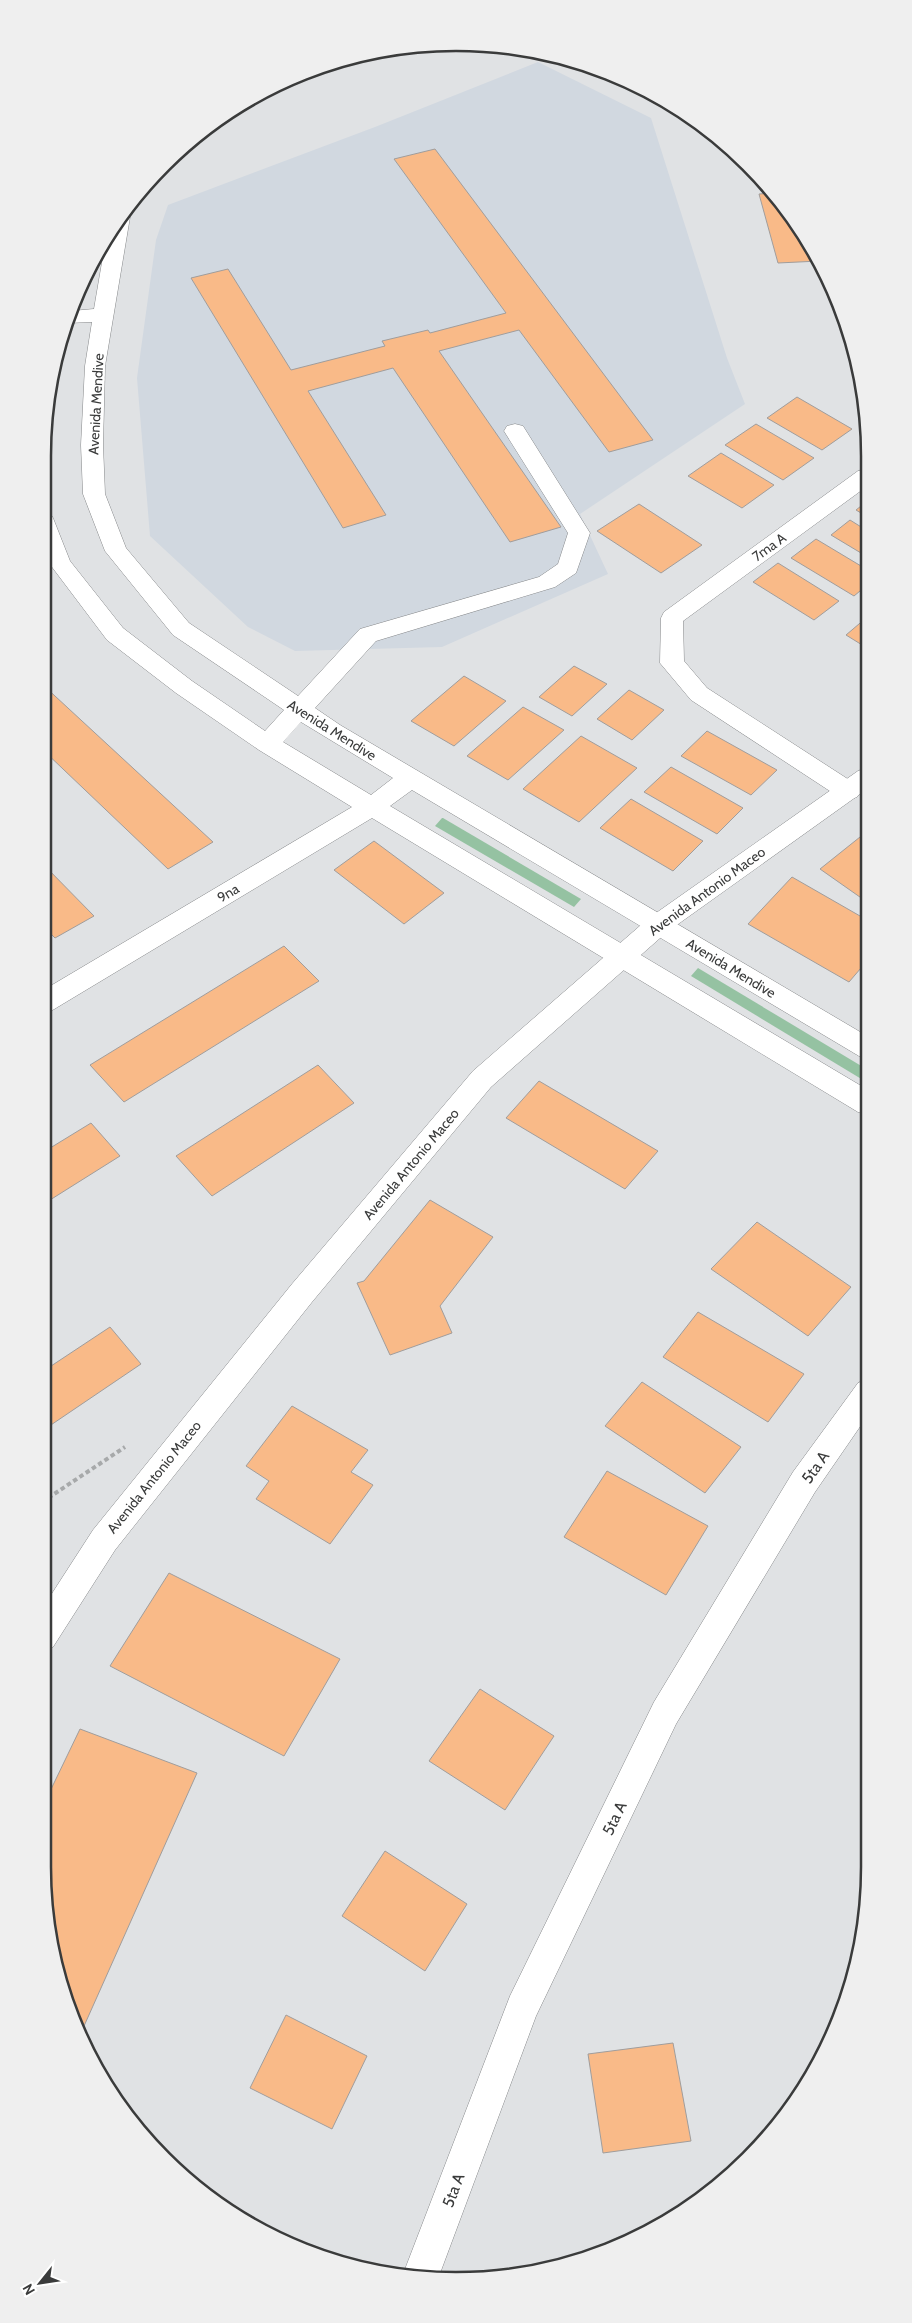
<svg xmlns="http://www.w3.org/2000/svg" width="912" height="2323" viewBox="0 0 912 2323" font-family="Cabin,sans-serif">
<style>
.built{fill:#d1d8e0}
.green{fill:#95c2a2}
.building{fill:#f9ba88;stroke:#a09d9c}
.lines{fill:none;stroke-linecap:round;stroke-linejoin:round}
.minor-casing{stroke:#86888a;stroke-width:1}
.major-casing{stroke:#86888a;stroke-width:1}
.path{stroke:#a7a9aa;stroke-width:4;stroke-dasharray:4.5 3;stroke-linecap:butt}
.minor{fill:#fff;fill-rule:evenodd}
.major{fill:#fff;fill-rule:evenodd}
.labels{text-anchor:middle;stroke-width:4;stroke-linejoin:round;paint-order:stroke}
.street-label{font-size:14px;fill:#3a3b3b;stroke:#fff}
.near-street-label{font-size:16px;fill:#3a3b3b;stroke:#fff}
.rim{fill:none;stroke:#3a3b3b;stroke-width:2.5}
</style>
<rect width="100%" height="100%" fill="#e0e2e4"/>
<!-- built -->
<path class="built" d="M538,62L651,118L727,358L745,404L580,514L608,574L442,647L295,651L248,627L150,536L137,378L156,240L168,205L375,127Z"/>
<!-- green -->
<g class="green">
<path d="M442,818H443L581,899L574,907L435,826Z"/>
<path d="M698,968L868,1070V1083L691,976Z"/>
</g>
<!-- building -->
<g class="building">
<path d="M435,149L653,440L609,452L519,330L439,351L561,527L510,542L393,368L308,391L386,515L343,528L191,278L228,269L291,370L385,346L382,341L428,330L430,333L506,313L394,159Z"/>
<path d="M774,193L819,261L778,263L759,194Z"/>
<path d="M797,397L852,429L822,450L767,418Z"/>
<path d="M756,424L814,458L783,480L725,445Z"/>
<path d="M721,453L774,485L742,508L688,476Z"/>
<path d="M866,502V516L856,510Z"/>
<path d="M639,504L702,545L661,573L597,531Z"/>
<path d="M850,520L866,530V556L831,535Z"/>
<path d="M816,539L866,569V586L854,596L791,558Z"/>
<path d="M778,563L839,601L814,620L753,582Z"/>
<path d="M866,618L867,648L846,635Z"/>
<path d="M574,666L607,684L572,716L539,697Z"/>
<path d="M464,676L506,701L454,746L411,721Z"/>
<path d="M42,684L213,842L168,869L42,749Z"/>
<path d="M629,690L664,710L632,740L597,719Z"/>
<path d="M523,707L564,730L508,780L467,756Z"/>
<path d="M707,731L777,770L751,795L681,756Z"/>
<path d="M581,736L637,768L579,822L523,789Z"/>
<path d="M671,767L743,808L717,834L644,792Z"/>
<path d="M631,799L703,841L673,871L600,828Z"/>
<path d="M860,837L867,842V902L820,869Z"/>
<path d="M374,841L444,893L404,924L334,870Z"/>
<path d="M42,863L94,916L55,938L42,925Z"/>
<path d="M792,877L867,920V961L849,982L748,924Z"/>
<path d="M284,946L319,981L124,1102L90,1065Z"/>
<path d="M318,1065L354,1103L212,1196L176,1156Z"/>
<path d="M539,1081L658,1151L625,1189L506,1118Z"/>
<path d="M91,1123L120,1156L42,1205V1153Z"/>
<path d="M430,1200L493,1237L440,1306L452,1333L390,1355L357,1283L364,1281Z"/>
<path d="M757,1222L851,1287L808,1336L711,1269Z"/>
<path d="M698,1312L804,1374L768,1422L663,1357Z"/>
<path d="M110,1327L141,1364L42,1431V1372Z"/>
<path d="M642,1382L741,1447L705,1493L605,1426Z"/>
<path d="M292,1406L368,1450L351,1472L373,1485L330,1544L256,1499L269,1481L246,1466Z"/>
<path d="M607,1471L708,1526L666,1595L564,1537Z"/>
<path d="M169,1573L340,1659L284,1756L110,1666Z"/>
<path d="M480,1689L554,1736L505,1810L429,1761Z"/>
<path d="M80,1729L197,1773L80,2035L65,2000L42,1867V1808Z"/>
<path d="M385,1851L467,1904L425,1971L342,1916Z"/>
<path d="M286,2015L367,2056L332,2129L250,2088Z"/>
<path d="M673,2043L691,2141L603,2153L588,2054Z"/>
</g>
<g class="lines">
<!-- minor casing -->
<g class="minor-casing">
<g id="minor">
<path d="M123,212L130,217L105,366L103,445L105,494L126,548L189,623L298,696L360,629L539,577L558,564L568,533L504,431L507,426L515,424L523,426L590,533L576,573L555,587L376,641L315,708L340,725L867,1036L868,1059L859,1056L412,790L390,806L868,1090V1115L858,1112L372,818L51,1011L42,1014V991L352,807L259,750L176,693L107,640L49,563L42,547V511L50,513L53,518L70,561L123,628L192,681L265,731L284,710L173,635L105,551L83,494L81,445L85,366L92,322L67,323L71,311L94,309L106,239ZM301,722L393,778L371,795L283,742Z"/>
<path d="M866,469V487L683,621L684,661L707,688L857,785L860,791L857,797L848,800L839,797L691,700L660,663L661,618L664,612L858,471Z"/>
<path d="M868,1379V1415L815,1492L676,1724L536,2016L439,2276L402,2277L510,1996L654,1702L793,1472L858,1383Z"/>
</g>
</g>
<!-- major casing -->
<g class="major-casing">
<path id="major" d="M867,768V789L667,932L491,1087L312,1302L115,1550L53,1647L42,1652V1609L93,1530L292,1284L473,1071L649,918L858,771Z"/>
</g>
<!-- path -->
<path class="path" d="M42,1502L125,1447"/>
<!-- minor -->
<use href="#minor" class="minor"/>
<!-- major -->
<use href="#major" class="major"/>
</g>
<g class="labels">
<!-- street labels -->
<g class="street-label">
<text transform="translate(96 404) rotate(-87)" y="5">Avenida Mendive</text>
<text transform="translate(769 547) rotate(-36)" y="5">7ma A</text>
<text transform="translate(332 730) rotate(32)" y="5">Avenida Mendive</text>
<text transform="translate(707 891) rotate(-36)" y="5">Avenida Antonio Maceo</text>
<text transform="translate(228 893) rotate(-31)" y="5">9na</text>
<text transform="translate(731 968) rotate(31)" y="5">Avenida Mendive</text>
<text transform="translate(411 1164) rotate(-50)" y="5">Avenida Antonio Maceo</text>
<text transform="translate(154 1477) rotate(-51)" y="5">Avenida Antonio Maceo</text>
</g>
<!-- near-street labels -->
<g class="near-street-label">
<text transform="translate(815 1467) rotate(-55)" y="6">5ta A</text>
<text transform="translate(614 1818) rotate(-64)" y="6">5ta A</text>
<text transform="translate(453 2190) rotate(-69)" y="6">5ta A</text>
</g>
</g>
<!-- crop -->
<path d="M0 0H912V2323H0ZM456 51H456A405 405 0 0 1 861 456V1867A405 405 0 0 1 456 2272H456A405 405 0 0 1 51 1867V456A405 405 0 0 1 456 51Z" fill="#efefef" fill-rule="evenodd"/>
<path class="rim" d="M456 51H456A405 405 0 0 1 861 456V1867A405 405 0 0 1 456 2272H456A405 405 0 0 1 51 1867V456A405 405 0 0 1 456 51Z"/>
<!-- north arrow -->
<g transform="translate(40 2283) rotate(240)" stroke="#ffffff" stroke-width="4" paint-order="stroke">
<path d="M0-4L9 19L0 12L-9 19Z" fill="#3a3b3b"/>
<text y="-8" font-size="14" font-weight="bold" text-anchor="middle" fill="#3a3b3b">N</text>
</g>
</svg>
